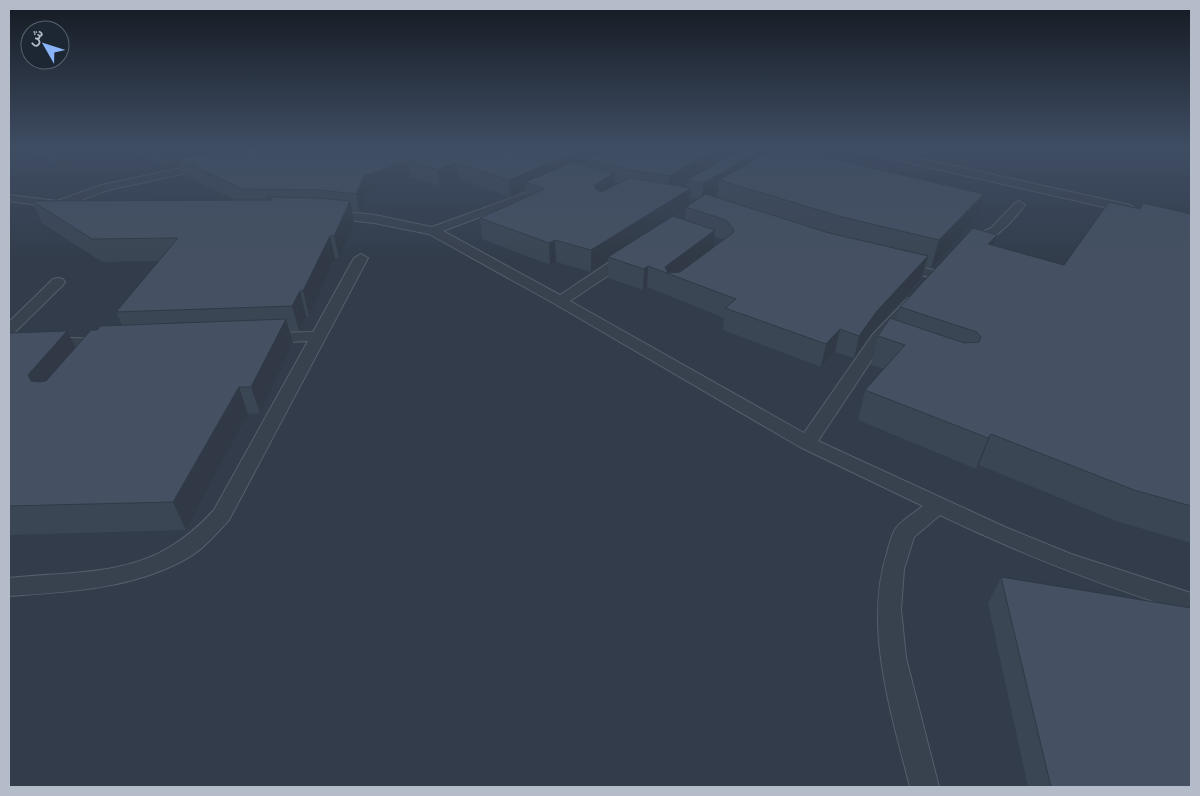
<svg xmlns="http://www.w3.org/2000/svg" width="1200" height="796" viewBox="0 0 1200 796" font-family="'Titillium Web',Vazirmatn,sans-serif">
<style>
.airport{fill:#323c4b}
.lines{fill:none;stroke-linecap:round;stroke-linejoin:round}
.service-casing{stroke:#565f6c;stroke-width:2}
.service{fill:#38414e;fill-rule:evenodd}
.wall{fill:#3b4654;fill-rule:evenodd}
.shaded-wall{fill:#303945}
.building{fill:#455162;stroke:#303945}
</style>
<rect width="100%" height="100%" fill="#242f3e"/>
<!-- airport -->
<rect class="airport" x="9" y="147" width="1182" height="640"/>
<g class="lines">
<!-- service casing -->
<g class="service-casing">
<g id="service">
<path d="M701,147H717L741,155L742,159L729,169H721L720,167L731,158Z"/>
<path d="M848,147H868L1130,205L1136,209L1130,213L853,150Z"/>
<path d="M206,163L211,166L210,168L108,190L59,208L9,201V195L57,201L101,185Z"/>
<path d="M547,185L553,188L551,190L443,231L560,295L623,253H633L635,256L633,259L570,301L804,433L873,334L908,298H918L920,301L918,304L885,340L818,441L1005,527L1071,554L1191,593V613C1105,587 1021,554 940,515L914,537L904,569L901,609L906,658L939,787H910C892,715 863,627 887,553C889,546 891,535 896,528C902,520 914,513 923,506L800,447L555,304L429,234L374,223L331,218L325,214L331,210L375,215L432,227Z"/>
<path d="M1019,201L1025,205C1014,220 985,252 964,247L963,244L964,241L991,228L1015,203Z"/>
<path d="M361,254L368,258L229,520C215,535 202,551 184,560C131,589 67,592 9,596V578C61,572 123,576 170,547C187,537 201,524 214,510L308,341L268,343L262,341L260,338L262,335L268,333L313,332L354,258Z"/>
<path d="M901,262L942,272L944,275L937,279L896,269L894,266L896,263Z"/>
<path d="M58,278L63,279L65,282L63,285L14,333L9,335V322L53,279Z"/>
<path d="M9,336L102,339L108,341L110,344L108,347L102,349L9,346Z"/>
</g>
</g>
<!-- service -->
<use href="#service" class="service"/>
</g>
<!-- wall -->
<g class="wall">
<path d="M23,147H841L839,157L836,159L976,219L931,268L926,266L922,277L872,333L854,358L835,352L821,367L723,330L724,318L647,287L643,290L608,278V261L591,272L556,262L550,265L482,239L480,218L526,197L525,190L511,197L458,178L440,186L410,177L367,192L359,211L352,210L354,223L339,258H335L309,316H306L299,331H289L293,343L260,413L248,414L186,530L9,535V333L76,348L97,330L122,325L116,312L159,261L102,262L42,223L32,201L235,200L184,175L180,165L168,168L126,147L59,165ZM727,148L739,150L726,157ZM687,181V187L678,186ZM613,182L618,183L613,186ZM718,191L717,198L710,195ZM690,197L698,199L689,205ZM685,210V220L676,217ZM714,236L724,240L713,247Z"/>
<path d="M1140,209L1191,214V543L1116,521L979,465L976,469L858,420L865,390L884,369L871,365L878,336L896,320L900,307L993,245L1064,265Z"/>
<path d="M1001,577L1191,787H1028L988,604Z"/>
</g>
<!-- shaded-wall -->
<g class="shaded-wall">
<path d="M63,147H126L59,165L53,150Z"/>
<path d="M187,147H259L178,159L180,165L168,168L163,152Z"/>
<path d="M588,147H623L587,159V163L535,186L525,182V190L511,197L509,180Z"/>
<path d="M721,147H727L726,159L687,180V181L668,192L669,176Z"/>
<path d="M769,147H790L719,180L718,191L702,200L703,183Z"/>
<path d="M834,147H841L839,157L824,167L826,152Z"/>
<path d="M408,161L410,177L367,192L359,211L356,194L364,176Z"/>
<path d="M456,163L458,178L440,186L438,170Z"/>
<path d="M614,173L613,193L595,205V185Z"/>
<path d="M691,188L689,208L686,207L685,210L612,258L608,257V261L591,272V250Z"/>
<path d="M984,194L976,219L931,268L939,240Z"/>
<path d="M350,201L354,223L339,258L334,236Z"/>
<path d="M715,230L713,250L678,277L665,272V267Z"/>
<path d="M997,235L988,260V244Z"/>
<path d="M330,236L335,258L309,316L303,291Z"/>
<path d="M555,240L556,262L550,265L549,243Z"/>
<path d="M928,256L922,277L872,333L854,358L859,336L877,311Z"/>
<path d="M648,266L647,287L643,290L644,269Z"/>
<path d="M300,291L306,316L299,331L292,306Z"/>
<path d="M286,319L293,343L260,413L251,387Z"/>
<path d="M840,329L835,352L821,367L826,344Z"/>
<path d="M67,331L80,356L46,407L28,375Z"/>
<path d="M239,387L248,414L186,530L173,502Z"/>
<path d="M991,434L979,465L976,469L988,438Z"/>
</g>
<!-- building -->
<g class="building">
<path d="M47,147H63L53,150Z"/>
<path d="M152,147H187L163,152Z"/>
<path d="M236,147H588L509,180L456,163L438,170L408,161L364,176L356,194L319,190L243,189L178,159Z"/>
<path d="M612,147H721L669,176L629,170L587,159Z"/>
<path d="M744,147H769L703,183L687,180Z"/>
<path d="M777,147H799L817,151L812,154L984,194L939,240L842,217L719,180Z"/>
<path d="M805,147H834L826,152Z"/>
<path d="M573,162L614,173L595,185V188L601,192L630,178L691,188L591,250L555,240L549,243L480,218L544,189L525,182Z"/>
<path d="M706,194L829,233L928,256L877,311L859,336L840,329L826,344L725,308L736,299L648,266L644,269L608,257L673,216L715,230L665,267L668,273L680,272L733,233L734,230L726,220L686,207Z"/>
<path d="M267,197L318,198L350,201L334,236H330L303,291H300L292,306L116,312L178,238L92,239L32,201L273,200Z"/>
<path d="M1109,202L1140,209L1143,203L1191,214V506L1134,490L991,434L988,438L865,390L905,345L878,336L890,318L964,343L979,342L981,337L977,332L900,307L973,228L997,235L988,244L1064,265Z"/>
<path d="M286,319L251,387H239L173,502L9,506V333L67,331L28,375L31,381L39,382L46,381L91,330H97L100,326Z"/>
<path d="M1001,577L1191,608V787H1051Z"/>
</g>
<!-- sky -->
<linearGradient id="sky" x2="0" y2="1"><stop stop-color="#141a22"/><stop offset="0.57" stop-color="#3f4d63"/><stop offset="1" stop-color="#3f4d63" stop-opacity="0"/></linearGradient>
<rect width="1200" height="259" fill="url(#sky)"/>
<!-- border -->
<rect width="1200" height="796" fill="none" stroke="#b4bcc9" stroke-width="20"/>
<!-- north arrow -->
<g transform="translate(45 45) rotate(309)"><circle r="24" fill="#1d2633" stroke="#59626f"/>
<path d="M0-4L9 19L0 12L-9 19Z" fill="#8ab4f8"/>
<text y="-8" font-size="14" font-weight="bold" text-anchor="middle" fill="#b4bcc9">ش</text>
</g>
</svg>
